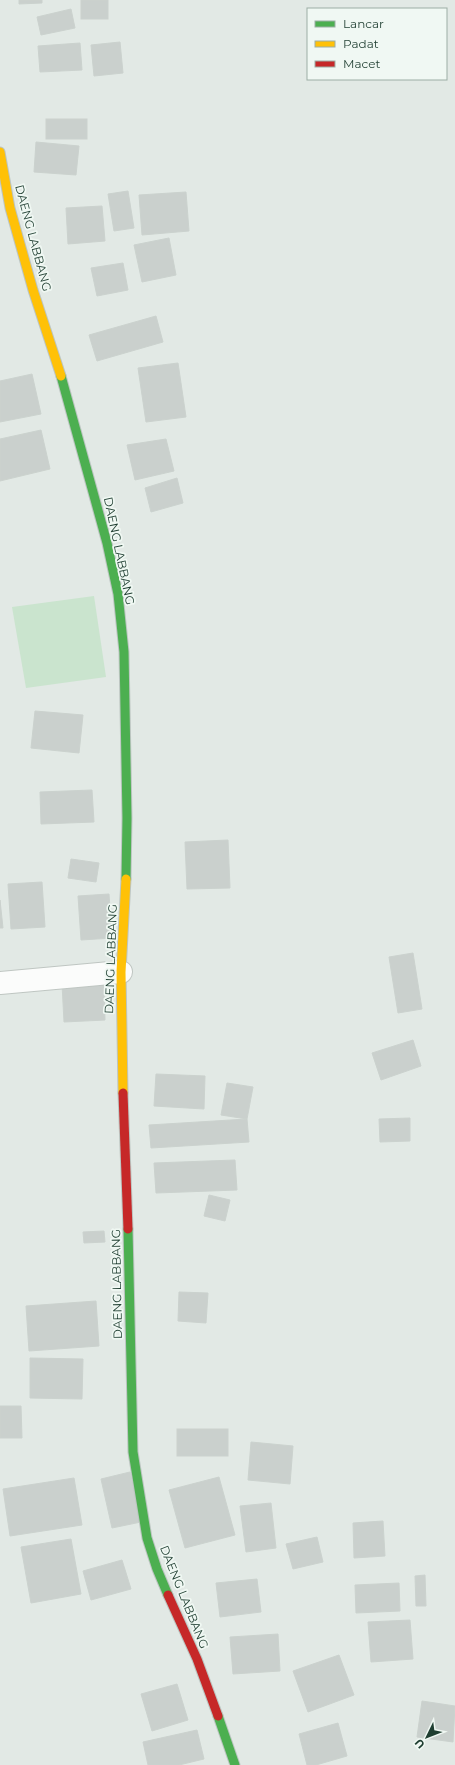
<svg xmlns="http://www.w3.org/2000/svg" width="455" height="1765" viewBox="0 0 455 1765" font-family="Montserrat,sans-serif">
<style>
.green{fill:#cae4ce}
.building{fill:#cad0cd;stroke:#cbd2ce}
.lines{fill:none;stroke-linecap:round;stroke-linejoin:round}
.street-casing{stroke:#bfc6c2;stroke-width:24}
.fast-casing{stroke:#bcc5c1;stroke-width:11}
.slow-casing{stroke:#bcc5c1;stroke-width:11}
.jam-casing{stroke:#bcc5c1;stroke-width:11}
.street{stroke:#fbfcfb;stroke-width:22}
.fast{stroke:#4caf50;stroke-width:9}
.slow{stroke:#ffc107;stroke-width:9}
.jam{stroke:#c62828;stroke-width:9}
.labels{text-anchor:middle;stroke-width:3.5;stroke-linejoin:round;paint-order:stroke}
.street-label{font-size:12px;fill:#1f3e31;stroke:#f0f8f3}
</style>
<rect width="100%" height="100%" fill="#e2e9e5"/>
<!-- green -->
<path class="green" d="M94,596L106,677L26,688L12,607Z"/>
<!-- building -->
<g class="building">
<path d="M19,0H42V3L19,4Z"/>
<rect x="81" y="0" width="27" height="19"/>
<path d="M71,9L75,28L41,35L37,17Z"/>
<path d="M120,42L123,73L94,76L91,45Z"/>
<path d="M80,43L82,70L40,72L38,46Z"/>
<rect x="46" y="119" width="41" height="20"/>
<path d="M36,142L79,146L76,175L34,172Z"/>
<path d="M128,191L134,228L114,231L108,194Z"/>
<path d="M186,192L189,231L142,235L139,195Z"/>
<path d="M102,206L105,241L68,244L66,208Z"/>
<path d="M169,238L176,275L142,282L134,245Z"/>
<path d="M123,263L128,290L97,296L91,268Z"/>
<path d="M156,316L163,342L97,361L89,335Z"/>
<path d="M178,363L186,417L146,422L138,368Z"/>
<path d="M32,374L41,414L0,422V381Z"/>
<path d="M41,430L50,469L0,481V439Z"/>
<path d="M166,439L174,471L135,480L127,445Z"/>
<path d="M177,478L183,503L151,512L145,488Z"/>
<path d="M35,711L83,715L79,753L31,748Z"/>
<path d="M92,790L94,822L41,824L40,792Z"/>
<path d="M228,840L230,888L187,889L185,842Z"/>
<path d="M71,859L99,863L96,882L68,878Z"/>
<path d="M42,882L45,927L11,929L8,884Z"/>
<path d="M109,894L112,938L81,940L78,896Z"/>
<path d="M0,900L3,928H0Z"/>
<path d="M413,953L422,1009L398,1013L389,957Z"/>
<path d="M104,983L105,1020L64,1022L62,984Z"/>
<path d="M413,1040L421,1066L381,1080L372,1053Z"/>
<path d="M156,1074L205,1076L204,1109L154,1106Z"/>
<path d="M227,1083L253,1087L247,1119L221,1115Z"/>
<path d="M410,1118V1141L380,1142L379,1119Z"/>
<path d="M247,1119L249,1142L151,1148L149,1125Z"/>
<path d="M235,1160L237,1190L156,1193L154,1163Z"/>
<path d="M209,1195L230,1200L225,1221L204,1216Z"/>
<path d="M104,1231L105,1242L84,1243L83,1232Z"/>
<path d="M179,1292L208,1293L206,1323L178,1321Z"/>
<path d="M96,1301L99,1346L29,1351L26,1306Z"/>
<path d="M30,1358L83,1359L82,1399L30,1398Z"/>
<path d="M0,1406H21L22,1438H0Z"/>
<rect x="177" y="1429" width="51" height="27"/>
<path d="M251,1442L293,1446L290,1484L248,1480Z"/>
<path d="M130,1472L141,1522L112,1528L101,1479Z"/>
<path d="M219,1477L235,1535L185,1548L169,1490Z"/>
<path d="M74,1478L82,1525L10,1536L3,1489Z"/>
<path d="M271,1503L276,1548L246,1552L240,1506Z"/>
<path d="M383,1521L385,1556L354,1558L353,1523Z"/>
<path d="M317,1537L323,1562L293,1569L286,1544Z"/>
<path d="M71,1539L81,1594L31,1603L21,1547Z"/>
<path d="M122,1560L131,1589L91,1600L83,1571Z"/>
<path d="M425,1575L426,1606H416L415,1576Z"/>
<path d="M257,1579L261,1612L220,1617L216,1583Z"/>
<path d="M399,1583L400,1611L356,1613L355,1585Z"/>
<path d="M410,1620L413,1659L371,1662L368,1622Z"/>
<path d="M278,1634L280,1671L233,1674L230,1637Z"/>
<path d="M339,1655L354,1695L308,1712L293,1671Z"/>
<path d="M177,1684L188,1720L152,1731L141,1694Z"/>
<path d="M422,1701L455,1706L453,1742L417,1737Z"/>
<path d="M338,1723L347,1756L316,1765H307L299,1734Z"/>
<path d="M197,1730L204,1759L179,1765H148L143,1742Z"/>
</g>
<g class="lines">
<!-- street casing -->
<g class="street-casing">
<path id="street" d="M0,983L121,972"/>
</g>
<!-- fast casing -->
<g class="fast-casing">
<g id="fast">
<path d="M61,376L107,543L118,594L124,652L127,818L126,879"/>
<path d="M128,1229L133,1452L147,1538L157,1569L168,1595"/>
<path d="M218,1716L235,1765"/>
</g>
</g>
<!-- slow casing -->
<g class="slow-casing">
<g id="slow">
<path d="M0,152L10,208L33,290L61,376"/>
<path d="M123,1093L121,972L126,879"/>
</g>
</g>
<!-- jam casing -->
<g class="jam-casing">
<g id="jam">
<path d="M123,1093L128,1229"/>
<path d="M168,1595L197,1659L218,1716"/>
</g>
</g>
<!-- street -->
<use href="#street" class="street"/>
<!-- fast -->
<use href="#fast" class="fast"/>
<!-- slow -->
<use href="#slow" class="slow"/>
<!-- jam -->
<use href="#jam" class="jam"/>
</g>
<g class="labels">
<!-- street labels -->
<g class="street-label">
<text transform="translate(33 238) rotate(75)" y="4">DAENG LABBANG</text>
<text transform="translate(119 551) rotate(78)" y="4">DAENG LABBANG</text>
<text transform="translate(111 959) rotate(-88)" y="4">DAENG LABBANG</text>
<text transform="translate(117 1284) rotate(-91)" y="4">DAENG LABBANG</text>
<text transform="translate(184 1597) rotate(68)" y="4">DAENG LABBANG</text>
</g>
</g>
<!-- legend -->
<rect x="307" y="8" width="140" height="72" fill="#f0f8f3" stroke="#9caea5"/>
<rect x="315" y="21" width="20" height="6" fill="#4caf50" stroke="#9caea5"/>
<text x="343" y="28" font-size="12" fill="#1f3e31">Lancar</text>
<rect x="315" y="41" width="20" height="6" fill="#ffc107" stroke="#9caea5"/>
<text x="343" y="48" font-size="12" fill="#1f3e31">Padat</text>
<rect x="315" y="61" width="20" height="6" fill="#c62828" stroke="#9caea5"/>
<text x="343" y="68" font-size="12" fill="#1f3e31">Macet</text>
<!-- north arrow -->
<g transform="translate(427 1737) rotate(227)" stroke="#f0f8f3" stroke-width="3" paint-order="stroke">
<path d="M0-3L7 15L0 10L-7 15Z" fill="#1f3e31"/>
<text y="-6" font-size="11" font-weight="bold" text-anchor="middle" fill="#1f3e31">U</text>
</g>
</svg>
